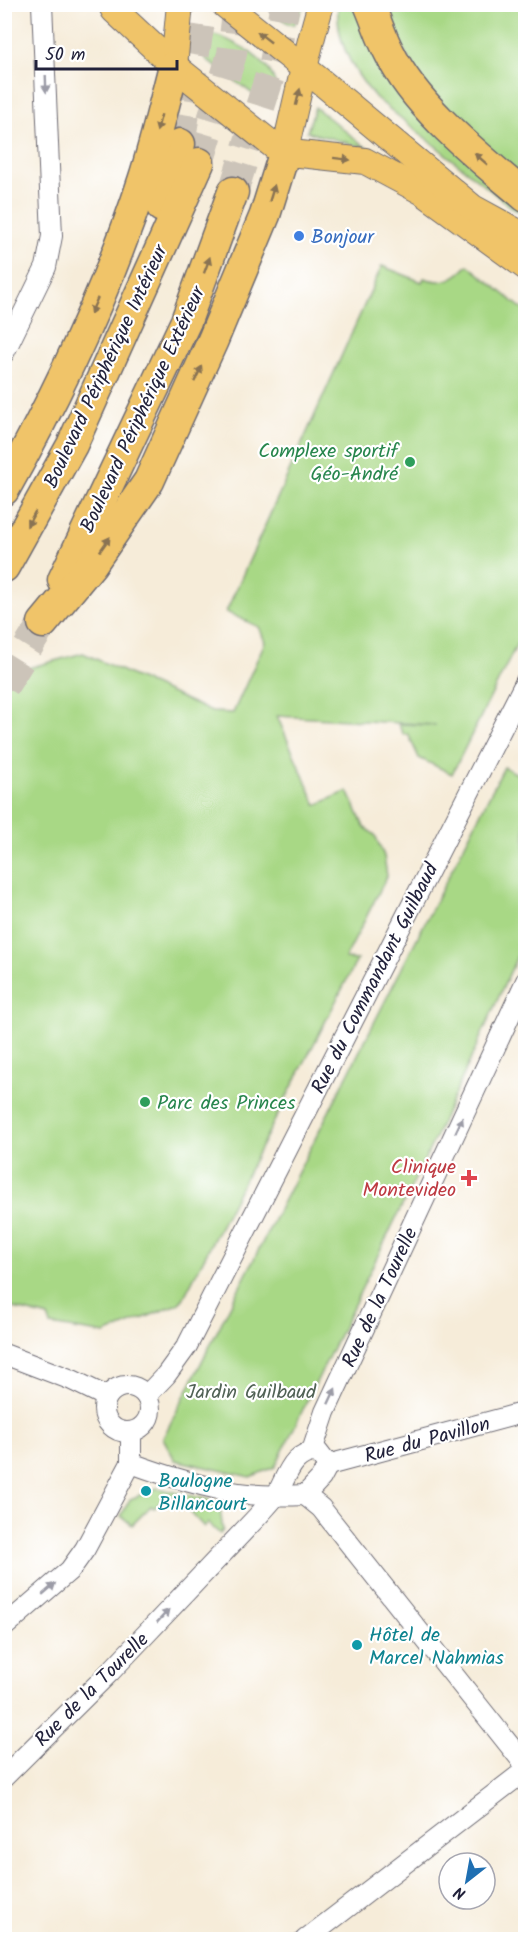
<svg xmlns="http://www.w3.org/2000/svg" width="530" height="1944" viewBox="0 0 530 1944" font-family="Kalam,sans-serif">
<style>
.green{fill:#a8d885;stroke:#657d60;stroke-width:1.5}
.lines{fill:none;stroke-linecap:round;stroke-linejoin:round}
.highway-tunnel{stroke:#ccc4b9;stroke-width:30;stroke-dasharray:30 15;stroke-linecap:butt}
.minor-casing{stroke:#6c6972;stroke-width:22}
.major-casing{stroke:#6c6972;stroke-width:28}
.highway-casing{stroke:#6c6972;stroke-width:33}
.minor{stroke:#fff;stroke-width:20}
.major{stroke:#f0c469;stroke-width:26}
.highway{stroke:#f0c469;stroke-width:30}
.oneway{fill:#897352}
.oneway2{fill:#9c9ca7}
.shop-dot{fill:#3f7fe0;stroke:#fff;stroke-width:2}
.leisure-dot{fill:#2e9e5b;stroke:#fff;stroke-width:2}
.health-dot{fill:#e0444e;stroke:#fff;stroke-width:2}
.culture-dot{fill:#0f9aa8;stroke:#fff;stroke-width:2}
.labels{text-anchor:middle;stroke-width:4.5;stroke-linejoin:round;paint-order:stroke}
.shop-label{font-size:20px;fill:#366cbe;stroke:#fff;text-anchor:start}
.street-label{font-size:20px;fill:#22223b;stroke:#fff}
.leisure-label{font-size:20px;fill:#27864d;stroke:#fff;text-anchor:end}
.health-label{font-size:20px;fill:#be3a42;stroke:#fff;text-anchor:end}
.park-label{font-size:20px;fill:#516255;stroke:#fff}
.culture-label{font-size:20px;fill:#0d838f;stroke:#fff;text-anchor:start}
</style>
<rect width="100%" height="100%" fill="#fff"/>
<filter id="ink" filterUnits="userSpaceOnUse"><feTurbulence type="fractalNoise" baseFrequency=".0167" numOctaves="2"/><feDisplacementMap in="SourceGraphic" scale="12" xChannelSelector="R" yChannelSelector="G"/><feConvolveMatrix kernelMatrix="1 2 1 2 8 2 1 2 1" color-interpolation-filters="sRGB"/></filter>
<filter id="wash" filterUnits="userSpaceOnUse"><feTurbulence type="fractalNoise" baseFrequency=".008" numOctaves="4" result="noise"/><feDisplacementMap in="SourceGraphic" scale="24" xChannelSelector="R" yChannelSelector="G"/><feGaussianBlur stdDeviation="1.35" result="paint"/><feColorMatrix in="noise" values="0 0 0 0 0 0 0 0 0 0 0 0 0 0 0 0 0 1.4 0 .05"/><feComposite in="paint" operator="in"/></filter>
<g filter="url(#wash)">
<rect width="100%" height="100%" fill="#f6ecd9"/>
<!-- green -->
<g class="green">
<path d="M264,5H304L294,25L289,24Z"/>
<path d="M338,5H359L522,208L520,210L516,211L376,98C353,72 335,40 338,5Z"/>
<path d="M380,5H525V182L470,136L419,79Z"/>
<path d="M208,34C230,36 280,65 275,92C268,98 262,98 253,94L207,60L199,46L202,36Z"/>
<path d="M315,107L367,148L307,132Z"/>
<path d="M468,265L525,311V628L452,774L419,758L408,734L404,735L398,724L436,725L277,716L316,805L348,791L364,827L375,835L384,856L387,876L345,959L357,960L183,1299L178,1304L105,1334L51,1325L48,1317L5,1306V653L7,652L14,672L83,653L212,712L233,713L265,642L259,627L226,612L382,266L422,282L424,278C443,285 455,279 468,265Z"/>
<path d="M504,767L525,778V939L435,1138L275,1467L250,1477L175,1460L163,1438Z"/>
<path d="M157,1488L219,1502L223,1530L220,1534L208,1523L204,1527L174,1495L167,1501L165,1499L154,1508L151,1506L132,1525L121,1516L130,1499Z"/>
</g>
</g>
<g filter="url(#ink)">
<g class="lines">
<!-- highway-tunnel -->
<g class="highway-tunnel">
<path d="M180,144L203,4"/>
<path d="M199,163L232,54L238,4"/>
<path d="M233,192L274,63L285,4"/>
<path d="M4,686L43,623"/>
</g>
<!-- minor casing -->
<g class="minor-casing">
<g id="minor">
<path d="M4,353L46,267L52,236L42,4"/>
<path d="M4,1354L72,1380L107,1397"/>
<circle cx="127" cy="1409" r="23"/>
<path d="M146,1396L166,1375L187,1346L526,681"/>
<path d="M312,1451L325,1412L526,981"/>
<path d="M131,1463C166,1476 203,1487 239,1493C261,1496 283,1496 305,1495L321,1478L328,1465"/>
<path d="M328,1465L526,1412"/>
<path d="M305,1495L321,1508L526,1766"/>
<path d="M4,1627L70,1570L85,1549L131,1463V1432"/>
<path d="M4,1777L110,1672L258,1516C264,1509 271,1502 277,1494C287,1476 293,1450 318,1452L328,1465"/>
<path d="M305,1940L526,1770"/>
</g>
</g>
<!-- major casing -->
<g class="major-casing">
<g id="major">
<path d="M111,4L114,10L174,66L284,154H300L365,161L423,192L526,267"/>
<path d="M224,4L319,80L473,208L526,237"/>
<path d="M174,66L180,4"/>
<path d="M284,154C296,104 306,54 321,4"/>
</g>
</g>
<!-- highway casing -->
<g class="highway-casing">
<g id="highway">
<path d="M369,4C376,20 381,37 389,52C416,108 479,157 526,197"/>
<path d="M162,207L180,144"/>
<path d="M4,490C59,392 108,288 143,181C155,144 164,104 174,66"/>
<path d="M4,567L72,445L199,163"/>
<path d="M63,580L186,321L233,192"/>
<path d="M43,623L91,565L149,481L213,340L265,215L284,154"/>
</g>
</g>
<!-- minor -->
<use href="#minor" class="minor"/>
<!-- major -->
<use href="#major" class="major"/>
<!-- highway -->
<use href="#highway" class="highway"/>
</g>
<!-- one-way arrows -->
<defs><path id="oneway-solid" d="M-6-.8H1V-3.2L6.5 0L1 3.2V.8H-6Z" transform="scale(1.5)"/></defs>
<g class="oneway">
<use href="#oneway-solid" transform="translate(264 37) rotate(-142)"/>
<use href="#oneway-solid" transform="translate(298 97) rotate(-76)"/>
<use href="#oneway-solid" transform="translate(159 123) rotate(105)"/>
<use href="#oneway-solid" transform="translate(342 159) rotate(7)"/>
<use href="#oneway-solid" transform="translate(481 159) rotate(-139)"/>
<use href="#oneway-solid" transform="translate(272 193) rotate(-73)"/>
<use href="#oneway-solid" transform="translate(207 265) rotate(-70)"/>
<use href="#oneway-solid" transform="translate(94 306) rotate(114)"/>
<use href="#oneway-solid" transform="translate(198 374) rotate(-65)"/>
<use href="#oneway-solid" transform="translate(31 519) rotate(119)"/>
<use href="#oneway-solid" transform="translate(105 544) rotate(-55)"/>
</g>
<g class="oneway2">
<use href="#oneway-solid" transform="translate(46 84) rotate(88)"/>
<use href="#oneway-solid" transform="translate(459 1125) rotate(-65)"/>
<use href="#oneway-solid" transform="translate(332 1396) rotate(-65)"/>
<use href="#oneway-solid" transform="translate(49 1589) rotate(-41)"/>
<use href="#oneway-solid" transform="translate(163 1616) rotate(-47)"/>
</g>
</g>
<!-- markers -->
<circle class="shop-dot" cx="299" cy="236" r="6"/>
<g class="leisure-dot">
<circle cx="410" cy="462" r="6"/>
<circle cx="145" cy="1102" r="6"/>
</g>
<path class="health-dot" d="M466 1169h6v6h6v6h-6v6h-6v-6h-6v-6h6z"/>
<g class="culture-dot">
<circle cx="146" cy="1491" r="6"/>
<circle cx="357" cy="1645" r="6"/>
</g>
<g class="labels">
<!-- shop labels -->
<g class="shop-label">
<text x="311" y="243">Bonjour</text>
</g>
<!-- street labels -->
<g class="street-label">
<text transform="translate(105 366) rotate(-65)" y="7">Boulevard Périphérique Intérieur</text>
<text transform="translate(142 409) rotate(-65)" y="7">Boulevard Périphérique Extérieur</text>
<text transform="translate(374 978) rotate(-63)" y="7">Rue du Commandant Guilbaud</text>
<text transform="translate(379 1297) rotate(-65)" y="7">Rue de la Tourelle</text>
<text transform="translate(427 1439) rotate(-15)" y="7">Rue du Pavillon</text>
<text transform="translate(91 1689) rotate(-45)" y="7">Rue de la Tourelle</text>
</g>
<!-- leisure labels -->
<g class="leisure-label">
<text x="398" y="457">Complexe sportif<tspan x="398" dy="23">Géo-André</tspan></text>
<text x="157" y="1109" text-anchor="start">Parc des Princes</text>
</g>
<!-- health labels -->
<g class="health-label">
<text x="456" y="1173">Clinique<tspan x="456" dy="23">Montevideo</tspan></text>
</g>
<!-- park labels -->
<g class="park-label">
<text x="251" y="1398">Jardin Guilbaud</text>
</g>
<!-- culture labels -->
<g class="culture-label">
<text x="158" y="1487">Boulogne<tspan x="158" dy="23">Billancourt</tspan></text>
<text x="369" y="1641">Hôtel de<tspan x="369" dy="23">Marcel Nahmias</tspan></text>
</g>
</g>
<!-- margin -->
<rect width="530" height="1944" fill="none" stroke="#fff" stroke-width="24"/>
<!-- north arrow -->
<g transform="translate(467 1881) rotate(211)"><circle r="28" fill="#ffffff" stroke="#a7a7b1" stroke-width="1.5"/>
<path d="M0-4.5L10 22L0 15L-10 22Z" fill="#1f6fb2"/>
<text y="-9" font-size="16" font-weight="bold" text-anchor="middle" fill="#22223b">N</text>
</g>
<!-- scale -->
<path d="M36 60v9h141v-9" fill="none" stroke="#22223b" stroke-width="3"/>
<text x="45" y="60" font-size="18" fill="#22223b" stroke="#ffffff" stroke-width="4.5" paint-order="stroke">50 m</text>
</svg>
